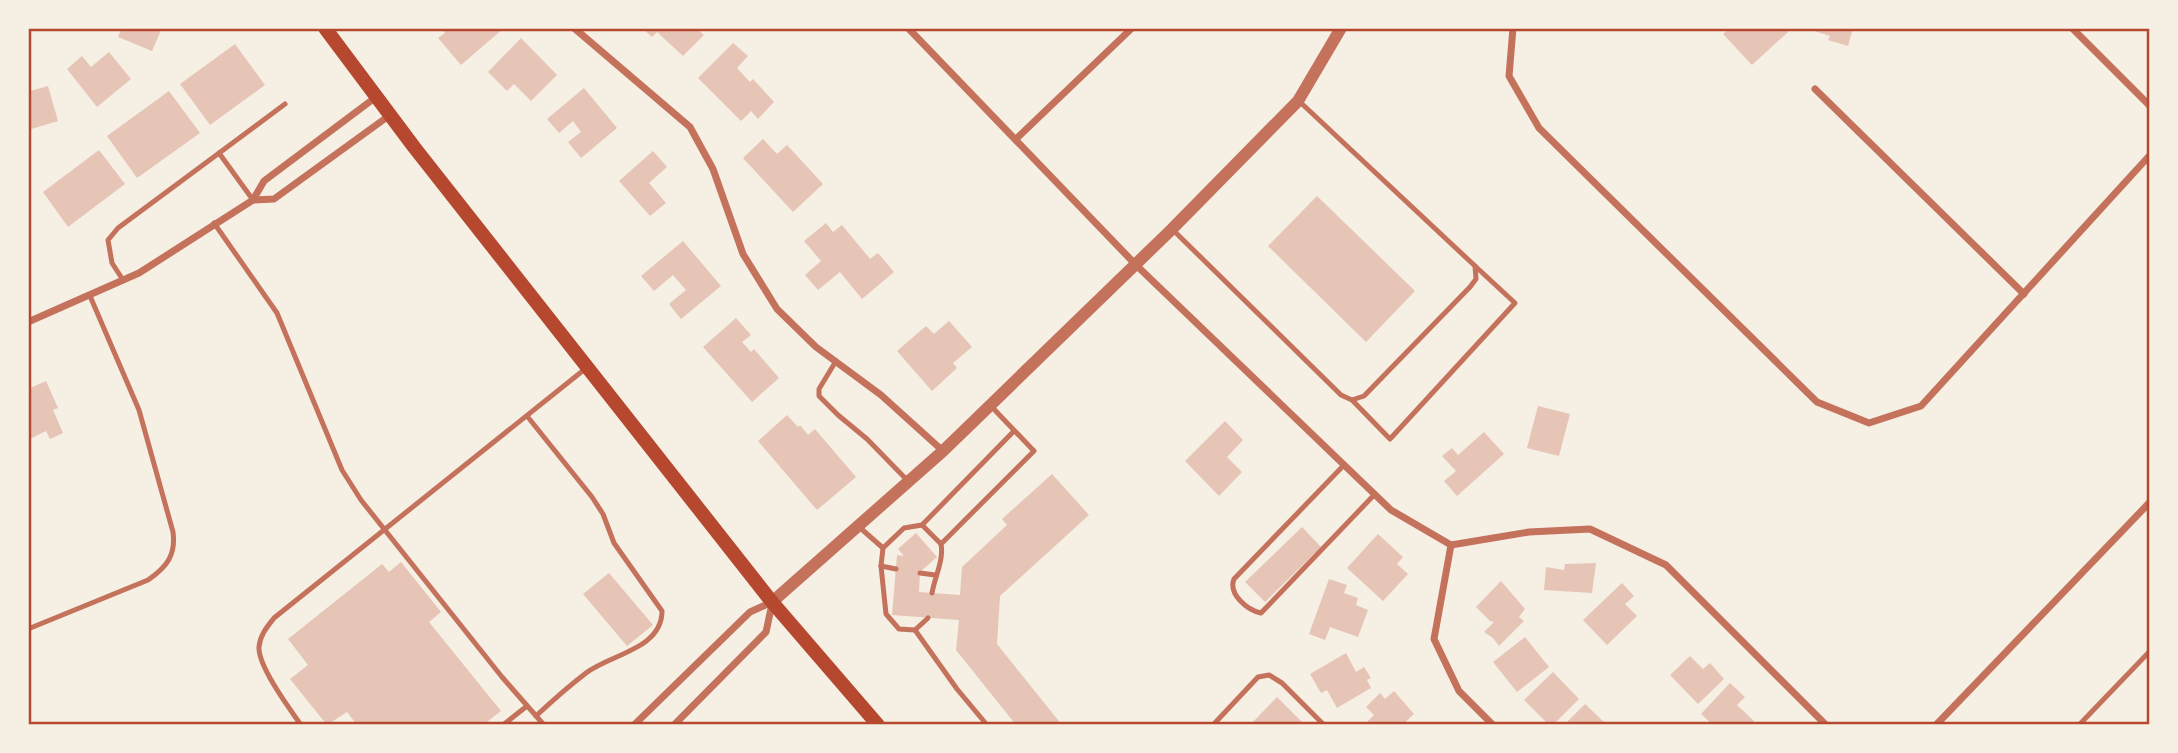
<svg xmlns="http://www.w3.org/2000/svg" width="2178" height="753" viewBox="0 0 2178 753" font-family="Raleway,sans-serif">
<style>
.building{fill:#e6c5b7}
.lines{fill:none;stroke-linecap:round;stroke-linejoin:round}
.service{stroke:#c5725c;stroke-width:5}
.minor{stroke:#c5725c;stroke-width:7}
.tertiary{stroke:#c5725c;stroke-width:12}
.secondary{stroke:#b5482f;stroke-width:14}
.neatline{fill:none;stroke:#b5482f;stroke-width:2.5}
</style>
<rect width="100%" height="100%" fill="#f6efe4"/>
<!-- building -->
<g class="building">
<path d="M122,28H162L152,51L118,37Z"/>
<path d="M441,28H504L461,65L438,38L445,33Z"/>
<path d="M642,28H696L704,35L683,56L657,32L652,37Z"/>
<path d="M1730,28H1785L1788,32L1752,65L1723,34Z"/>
<path d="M1805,28H1853L1848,46L1828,40L1830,36Z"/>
<path d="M521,38L557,75L531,101L514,84L507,91L488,72Z"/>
<path d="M733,43L748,56L737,68L750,82L753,79L774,102L758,119L751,111L741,121L698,78Z"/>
<path d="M235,44L265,85L210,125L180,84Z"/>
<path d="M109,52L131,79L97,107L67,69L82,56L91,67Z"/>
<path d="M28,85L30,91L48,86L58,121L28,130Z"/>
<path d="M584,88L617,128L581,158L568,142L581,132L573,121L559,133L547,119Z"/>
<path d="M169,91L200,133L137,178L107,136Z"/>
<path d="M763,139L777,154L787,145L823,184L793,212L743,158Z"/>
<path d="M99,150L125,184L68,227L43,192Z"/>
<path d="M653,151L667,167L649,183L666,203L650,216L619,181Z"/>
<path d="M1317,196L1415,291L1366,342L1268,246Z"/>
<path d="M826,223L833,232L842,225L870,259L878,253L894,272L862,299L840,272L818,290L805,275L821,261L804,241Z"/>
<path d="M683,241L721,286L681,319L669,304L686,290L673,275L654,291L641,276Z"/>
<path d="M736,318L751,335L742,342L751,352L754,349L779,378L752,402L703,347Z"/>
<path d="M949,321L972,347L953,363L957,368L932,391L897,351L926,326L934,334Z"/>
<path d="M46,381L58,408L53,410L63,433L50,439L46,431L28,440V389Z"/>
<path d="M1538,406L1570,414L1559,456L1527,448Z"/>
<path d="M787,415L798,427L800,425L808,435L815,429L856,477L817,510L758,441Z"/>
<path d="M1225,421L1243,440L1227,457L1242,472L1219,496L1185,461Z"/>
<path d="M1484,432L1504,454L1457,496L1444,481L1456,471L1442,456L1452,448L1458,455Z"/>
<path d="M1052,474L1089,515L1000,596L997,644L1062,725H1016L956,650L959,620L892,615L897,555L904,556L898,549L916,533L937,557L920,572L919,592L960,595L962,567L1007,525L1002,519Z"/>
<path d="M1302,527L1321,547L1265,602L1245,582Z"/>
<path d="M1378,534L1403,557L1397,564L1408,574L1383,601L1347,568Z"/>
<path d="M401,562L441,612L429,622L501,711L483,725H357L347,712L327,725L290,679L308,665L288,639L382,564L389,572Z"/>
<path d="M1596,563L1592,593L1544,590L1546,567L1564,570L1565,564Z"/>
<path d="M609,573L653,625L627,646L583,594Z"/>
<path d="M1329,579L1347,585L1344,593L1358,598L1356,605L1368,610L1358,637L1330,627L1325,640L1309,634Z"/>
<path d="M1501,581L1525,609L1519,617L1524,621L1499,646L1493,638L1484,632L1494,622L1490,621L1476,607Z"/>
<path d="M1622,583L1634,596L1625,604L1637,616L1607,645L1583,620Z"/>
<path d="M1525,637L1549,667L1517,692L1493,662Z"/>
<path d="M1346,653L1356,672L1364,667L1371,678L1367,680L1371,688L1337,708L1327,690L1321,693L1310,674Z"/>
<path d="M1690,656L1703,669L1710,663L1724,679L1698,704L1670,675Z"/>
<path d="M1553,672L1579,699L1553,725H1549L1524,700Z"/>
<path d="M1730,683L1745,697L1737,705L1754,721L1750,725H1713L1701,714Z"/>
<path d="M1394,691L1414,714L1402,725H1368L1366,723L1374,715L1366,707L1380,693L1385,699Z"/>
<path d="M1277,697L1305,725H1250Z"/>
<path d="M1585,704L1607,725H1564Z"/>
</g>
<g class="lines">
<!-- service -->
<g class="service">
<path d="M219,153L253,200"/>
<path d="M214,223L277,313L342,470L361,500L502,677L544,725"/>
<path d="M1172,229L1341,395L1352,400L1364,396L1470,287L1476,279L1475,266L1300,102"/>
<path d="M123,280L112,263L108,240L118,228L285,104"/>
<path d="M836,361L819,389V396L838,415L867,439L908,481"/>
<path d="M1352,400L1390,439L1515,303L1475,266"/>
<path d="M527,416L592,497L603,514L614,543L662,611C662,649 611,654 586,673C569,686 552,701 536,716"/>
<path d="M1344,465L1234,579C1228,594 1247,610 1261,613L1375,494"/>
<path d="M922,525L941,544"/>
<path d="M858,526L883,548"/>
<path d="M881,566L896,569"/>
<path d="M920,573L935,575"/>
<path d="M932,593C935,576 944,560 941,544L1034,451L990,405"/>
<path d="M928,618L915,630L957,689L987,725"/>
<path d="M28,629L148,580C167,567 176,555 173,532L139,410L90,296"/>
<path d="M915,630L899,629L886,614L881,566L883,548L904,528L922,525L1014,431"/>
<path d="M301,725C289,708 258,666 259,647C260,635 267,627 274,618L585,369"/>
<path d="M503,725L527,706"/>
<path d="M1213,725L1258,677L1269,675L1282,683L1324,725"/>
<path d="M2079,725L2150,651"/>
</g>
<!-- minor -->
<g class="minor">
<path d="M574,28L690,127L713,169L743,254L777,309L816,347L881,395L943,451"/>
<path d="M908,28L1136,265L1391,510L1451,545L1529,532L1590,529L1666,565L1826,725"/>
<path d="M1513,28L1509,76L1539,128L1817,402L1869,423L1921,406L2150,155"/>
<path d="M2072,28L2150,106"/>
<path d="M1815,89L2024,294"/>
<path d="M1016,139L1132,28"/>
<path d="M253,200L274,199L390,115"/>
<path d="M28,322L139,273L253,200L264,181L376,97"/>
<path d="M1451,545L1434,639L1459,691L1493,725"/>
<path d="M634,725L750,612L772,602"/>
<path d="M674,725L766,632L772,604"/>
<path d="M1936,725L2150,502"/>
</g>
<!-- tertiary -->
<path class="tertiary" d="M772,602L943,451L1172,229L1298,101L1341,28"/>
<!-- secondary -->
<path class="secondary" d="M325,28L414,147L772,602L878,725"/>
</g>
<!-- border -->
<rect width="2178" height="753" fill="none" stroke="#f6efe4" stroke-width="60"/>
<rect x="30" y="30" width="2118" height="693" class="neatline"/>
</svg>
